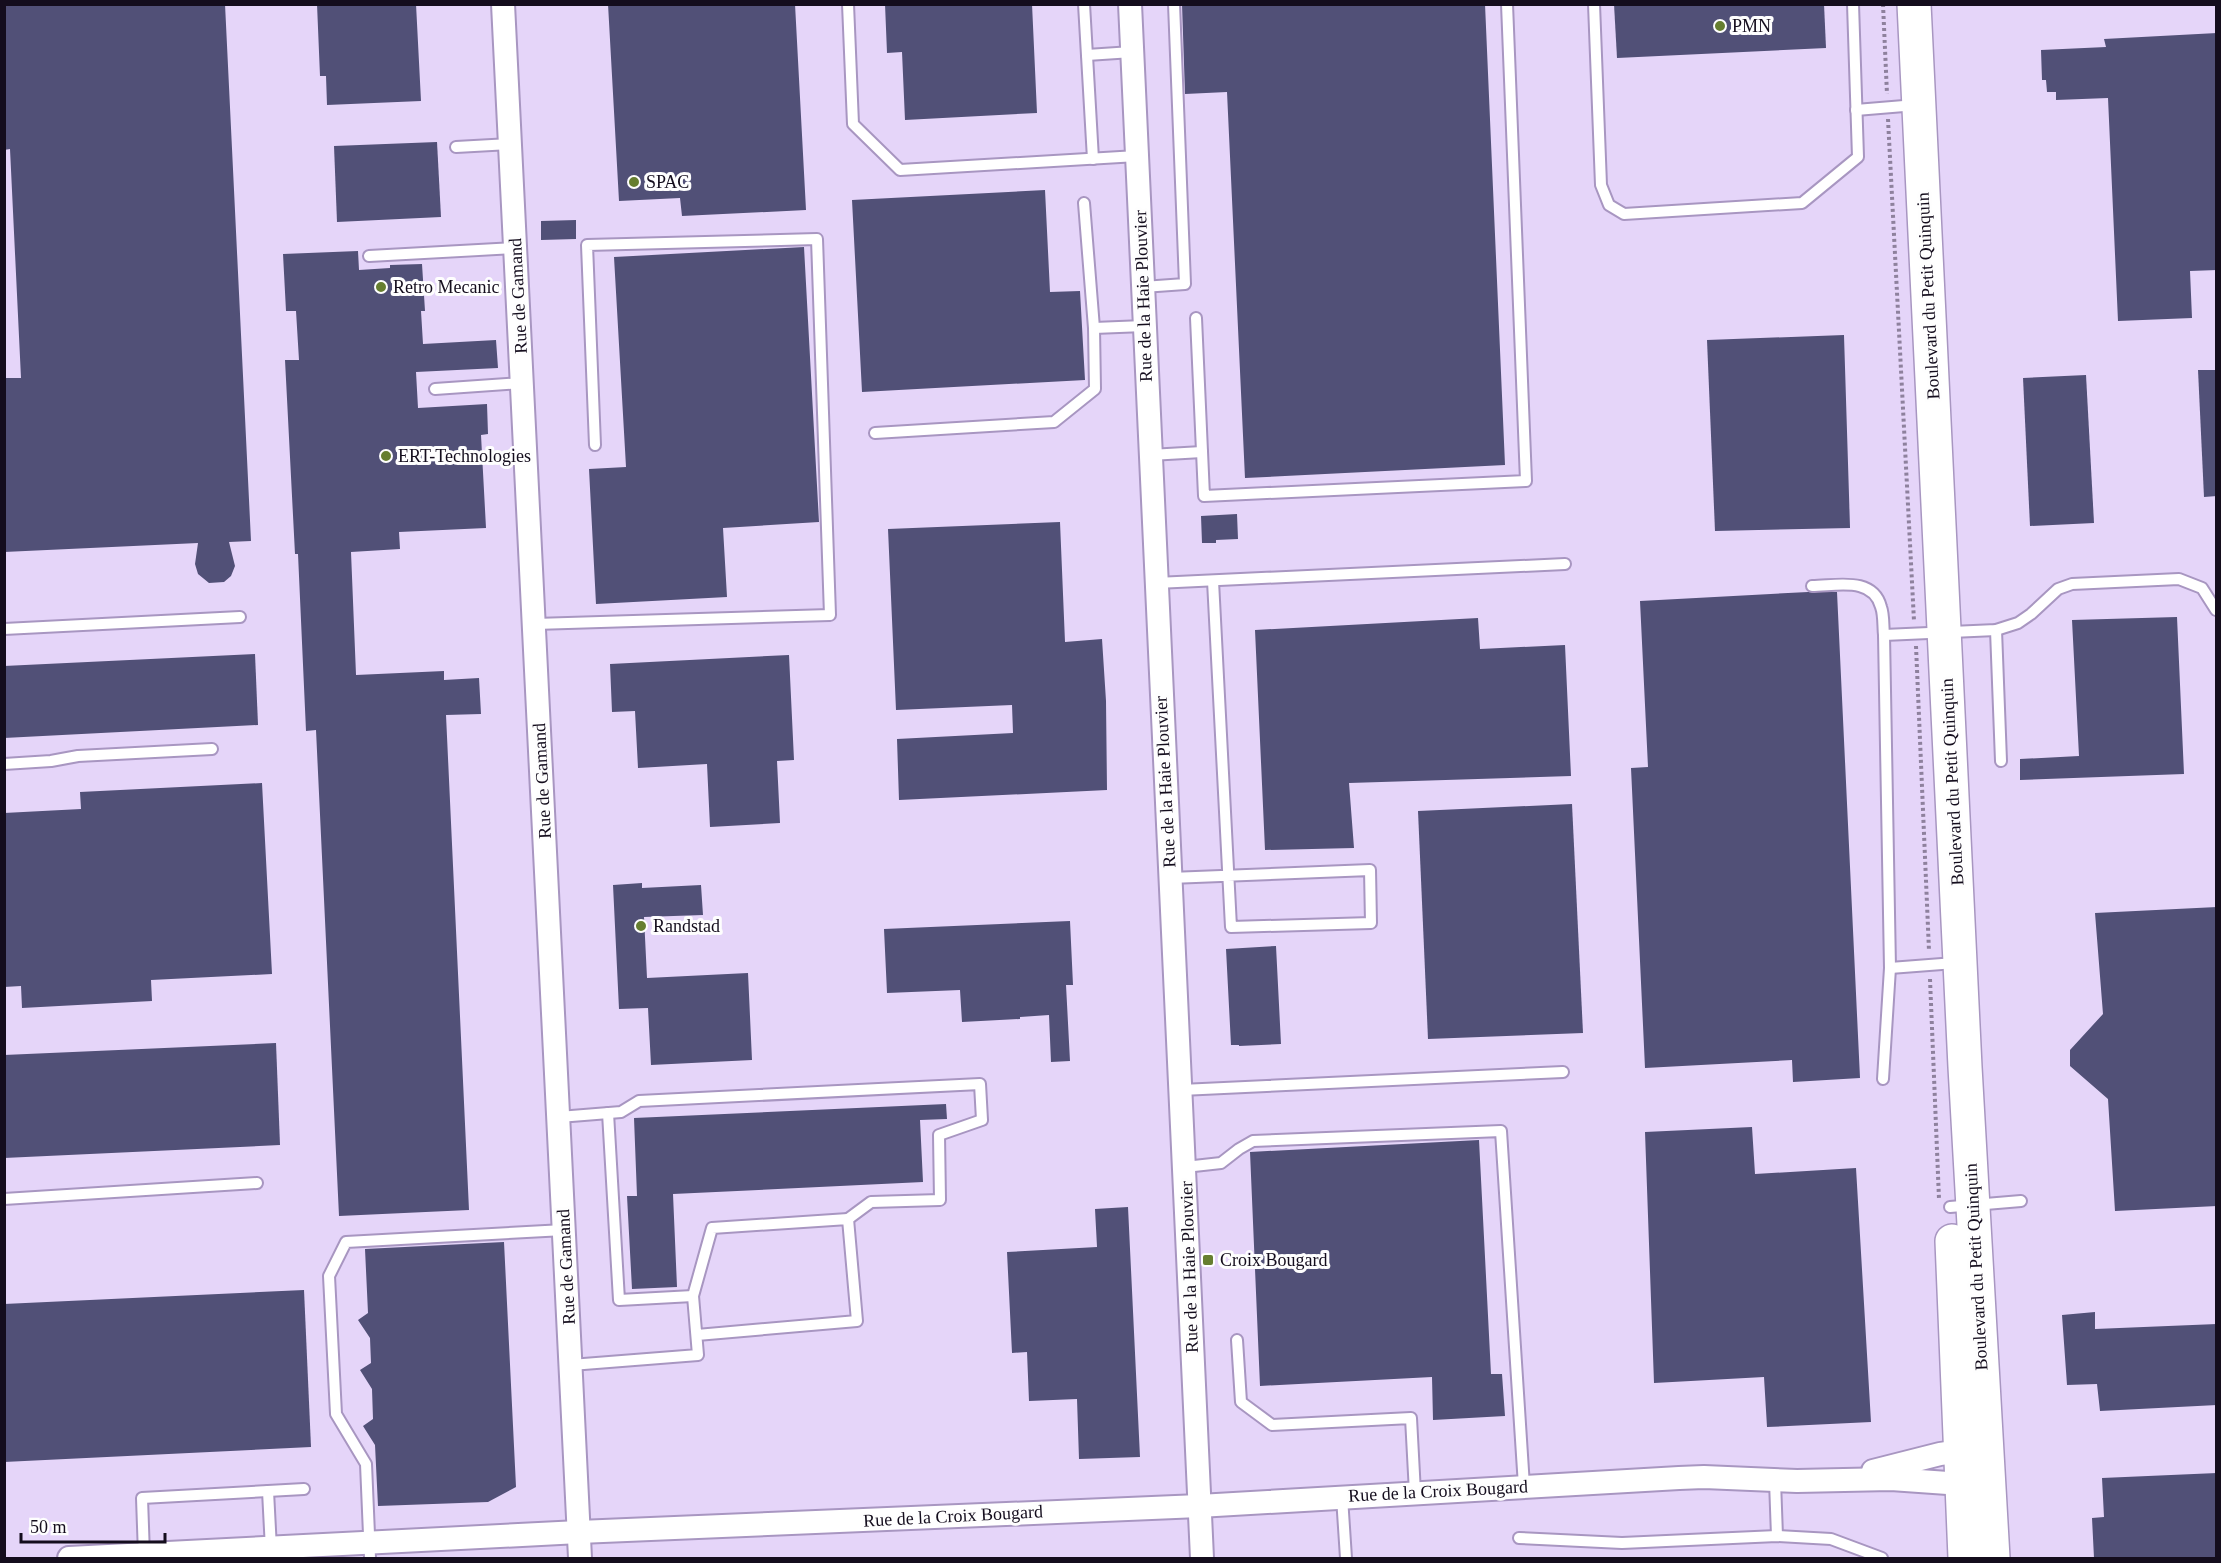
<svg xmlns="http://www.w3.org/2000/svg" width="2221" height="1563" viewBox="0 0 2221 1563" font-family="'Times New Roman',serif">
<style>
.building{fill:#515077}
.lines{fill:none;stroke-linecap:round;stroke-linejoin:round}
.service-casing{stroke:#a896c1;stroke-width:14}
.minor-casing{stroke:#a896c1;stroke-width:26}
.primary-casing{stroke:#a896c1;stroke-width:36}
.path{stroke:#8e819d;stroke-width:4;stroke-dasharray:3 3;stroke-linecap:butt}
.service{stroke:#fff;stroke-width:10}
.minor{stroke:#fff;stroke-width:22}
.primary{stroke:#fff;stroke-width:33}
.poi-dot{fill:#667e30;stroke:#fefefe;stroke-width:2}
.labels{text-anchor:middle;stroke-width:6;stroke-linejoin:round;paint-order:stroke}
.poi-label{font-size:18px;fill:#140d1d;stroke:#fefefe;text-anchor:start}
.street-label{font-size:18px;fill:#140d1d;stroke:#fefefe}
</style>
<rect width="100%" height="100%" fill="#e5d5f9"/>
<!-- building -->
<g class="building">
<path d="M4,4H225L251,541L229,542L235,566L231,576L224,582L209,583L198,574L195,564L198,543L4,552V378H21L10,149L4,150Z"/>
<path d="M317,4H416L421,101L327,105L326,76H320Z"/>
<path d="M608,4H795L806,210L682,216L680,198L619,201Z"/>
<path d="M885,4H1032L1037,113L905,120L902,52L887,53Z"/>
<path d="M1182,4H1485L1505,465L1245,478L1227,92L1185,94Z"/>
<path d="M1614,4H1824L1826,48L1617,58Z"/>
<path d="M2217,33V270L2190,271L2192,318L2118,321L2108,98L2056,100V92H2047L2046,80H2042L2041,50L2106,47L2104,39Z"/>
<path d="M437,142L441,217L337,222L334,146Z"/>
<path d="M1045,190L1050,292L1080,291L1085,380L862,392L852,200Z"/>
<path d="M576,220V239L541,240V221Z"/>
<path d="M804,247L819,522L723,528L727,597L596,604L589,469L626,467L614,257Z"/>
<path d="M358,251L359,270L390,268V265L422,264L425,311H421L423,344L496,340L498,368L416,372L418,408L487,404L488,434L481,435L486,528L399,532L400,549L351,552L356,675L444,671V680L479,678L481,714L446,715L469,1210L339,1216L316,730L306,731L298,554H295L285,360H299L296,311H286L283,254Z"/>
<path d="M1844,335L1850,528L1715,531L1707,340Z"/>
<path d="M2198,370H2217V496L2204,497Z"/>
<path d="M2086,375L2094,523L2030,526L2023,378Z"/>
<path d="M1237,514L1238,539L1216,540V543H1202L1201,516Z"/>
<path d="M1060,522L1065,642L1102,639L1106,701L1107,790L899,800L897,739L1013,733L1012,705L896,710L888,529Z"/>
<path d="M1808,592H1837L1860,1078L1793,1082L1792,1060L1645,1068L1631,768L1648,767L1640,601Z"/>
<path d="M2177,617L2184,774L2020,780V759L2079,756L2072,620Z"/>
<path d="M1478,618L1480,649L1565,645L1571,776L1349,783L1354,848L1265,850L1255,630Z"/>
<path d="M255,654L258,725L4,738V666Z"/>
<path d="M789,655L794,760L777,761L780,823L710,827L707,764L638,768L635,711L612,712L610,664Z"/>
<path d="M262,783L272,974L151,980L152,1001L22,1008L21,986L4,987V813L81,809L80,792Z"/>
<path d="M1572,804L1583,1033L1428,1039L1418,811Z"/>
<path d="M642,883V888L701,885L703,915L644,917L647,978L748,973L752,1060L651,1065L648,1008L619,1009L613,885Z"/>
<path d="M2217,907V1206L2115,1211L2108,1099L2070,1066V1050L2103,1014L2095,913Z"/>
<path d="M1070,921L1073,985H1066L1070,1061L1051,1062L1049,1015L1020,1017V1019L962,1022L960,990L887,993L884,929Z"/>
<path d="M1276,946L1281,1044L1239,1046V1045H1231L1226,949Z"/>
<path d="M276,1043L280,1145L4,1158V1055Z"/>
<path d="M946,1104L947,1119L920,1120L923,1182L673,1194L677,1287L632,1289L627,1196H637L634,1118Z"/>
<path d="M1752,1127L1755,1174L1856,1168L1871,1422L1767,1427L1764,1377L1654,1383L1645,1132Z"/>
<path d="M1479,1140L1491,1374H1502L1505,1416L1433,1420L1432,1377L1260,1386L1250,1152Z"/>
<path d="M1128,1207L1140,1457L1079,1459L1077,1399L1029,1401L1027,1352L1012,1353L1007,1252L1097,1247L1095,1209Z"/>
<path d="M504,1242L516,1487L488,1502L378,1506L375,1445L363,1426L373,1419L372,1389L360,1370L371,1363L370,1338L358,1320L368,1313L365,1249Z"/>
<path d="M304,1290L311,1447L4,1462V1304Z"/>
<path d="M2095,1312V1329L2217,1324V1405L2100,1411L2097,1384L2067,1385L2062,1315Z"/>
<path d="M2217,1473V1558H2094L2092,1518L2104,1517L2102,1478Z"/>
</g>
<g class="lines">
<!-- service casing -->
<g class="service-casing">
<g id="service">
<path d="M848,4L853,124L900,170L1137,156"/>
<path d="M1084,4L1093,159"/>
<path d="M1594,4L1601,185L1609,205L1624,214L1802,203L1858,157L1853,4"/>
<path d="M1087,55L1132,52"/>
<path d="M1856,110L1916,105"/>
<path d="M456,147L510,144"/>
<path d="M369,256L516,248"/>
<path d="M1143,287L1185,284L1174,4"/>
<path d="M1196,318L1204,496L1526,481L1507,4"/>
<path d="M1094,328L1144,326"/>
<path d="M435,389L522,383"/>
<path d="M875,433L1054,422L1095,389L1094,328L1084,203"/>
<path d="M1150,455L1202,452"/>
<path d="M1156,583L1565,564"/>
<path d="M1812,586C1836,586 1873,576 1881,607C1884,615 1883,626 1884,635L1890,968L1883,1079"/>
<path d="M535,624L830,615L817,239L587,245L595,445"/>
<path d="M4,629L240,617"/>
<path d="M1996,630L2001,761"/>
<path d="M1884,635L1996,630L2018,623L2031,614L2058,589L2072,584L2179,579L2202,588L2216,610"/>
<path d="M4,764L51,761L78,756L212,749"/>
<path d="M1170,878L1370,870L1371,923L1231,927L1213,581"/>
<path d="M1890,968L1955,963"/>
<path d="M1181,1090L1563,1072"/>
<path d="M608,1113L619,1300L693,1296"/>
<path d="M559,1117L621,1112L639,1101L980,1084L982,1120L939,1135L940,1200L871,1202L848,1219"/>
<path d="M1185,1167L1221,1163L1239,1149L1253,1141L1501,1131L1524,1486"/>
<path d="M4,1199L257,1183"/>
<path d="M1950,1207L2021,1201"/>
<path d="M1237,1340L1241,1402L1272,1425L1411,1418L1415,1493"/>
<path d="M571,1365L698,1355L693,1296L712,1228L848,1219L857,1321L697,1335"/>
<path d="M1775,1481L1777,1536"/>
<path d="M268,1491L271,1549"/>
<path d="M1342,1497L1346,1558"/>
<path d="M1519,1538L1622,1543L1777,1536L1831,1539L1882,1558"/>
<path d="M144,1555L142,1498L304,1489"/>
<path d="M370,1558L366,1464L336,1414L329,1276L346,1242L564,1230"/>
</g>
</g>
<!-- minor casing -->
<g class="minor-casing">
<g id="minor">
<path d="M503,4L580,1558"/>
<path d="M1130,4L1202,1558"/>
<path d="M1873,1471L1940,1454L1975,1449"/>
<path d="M69,1558L579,1532L1199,1506L1679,1478L1704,1477L1797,1481L1891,1479L1976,1485"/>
</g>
</g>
<!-- primary casing -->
<g class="primary-casing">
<g id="primary">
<path d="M1914,4L1965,1067L1993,1558"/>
<path d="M1952,1241L1965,1558"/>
</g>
</g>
<!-- path -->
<g class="path">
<path d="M1883,4L1887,94"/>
<path d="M1888,119L1914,621"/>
<path d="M1916,646L1929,951"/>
<path d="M1930,979L1939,1199"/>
</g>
<!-- service -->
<use href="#service" class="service"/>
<!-- minor -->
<use href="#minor" class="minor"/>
<!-- primary -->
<use href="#primary" class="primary"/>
</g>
<!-- markers -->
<g class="poi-dot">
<circle cx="1720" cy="26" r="6"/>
<circle cx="634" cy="182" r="6"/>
<circle cx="381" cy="287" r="6"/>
<circle cx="386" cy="456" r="6"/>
<circle cx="641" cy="926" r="6"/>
<rect x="1202" y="1254" width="12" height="12" rx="3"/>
</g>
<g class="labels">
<!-- poi labels -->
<g class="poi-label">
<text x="1732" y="32">PMN</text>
<text x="646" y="188">SPAC</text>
<text x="393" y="293">Retro Mecanic</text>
<text x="398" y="462">ERT-Technologies</text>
<text x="653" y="932">Randstad</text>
<text x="1220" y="1266">Croix Bougard</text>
</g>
<!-- street labels -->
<g class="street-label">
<text transform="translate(518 296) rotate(-93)" y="6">Rue de Gamand</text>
<text transform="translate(1143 296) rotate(-92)" y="6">Rue de la Haie Plouvier</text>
<text transform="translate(1928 296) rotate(-93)" y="6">Boulevard du Petit Quinquin</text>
<text transform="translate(542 781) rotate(-93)" y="6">Rue de Gamand</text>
<text transform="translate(1165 782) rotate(-93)" y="6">Rue de la Haie Plouvier</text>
<text transform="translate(1952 782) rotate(-93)" y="6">Boulevard du Petit Quinquin</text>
<text transform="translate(566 1267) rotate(-93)" y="6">Rue de Gamand</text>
<text transform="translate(1189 1267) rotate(-92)" y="6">Rue de la Haie Plouvier</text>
<text transform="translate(1976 1267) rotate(-93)" y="6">Boulevard du Petit Quinquin</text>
<text transform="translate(1438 1491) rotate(-3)" y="6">Rue de la Croix Bougard</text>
<text transform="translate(953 1516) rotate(-3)" y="6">Rue de la Croix Bougard</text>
</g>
</g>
<!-- border -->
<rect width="2221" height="1563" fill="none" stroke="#140d1d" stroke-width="12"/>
<!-- scale -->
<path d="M21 1533v9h144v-9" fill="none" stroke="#140d1d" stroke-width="3"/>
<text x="30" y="1533" font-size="18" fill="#140d1d" stroke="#fefefe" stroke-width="4.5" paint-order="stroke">50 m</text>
</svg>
